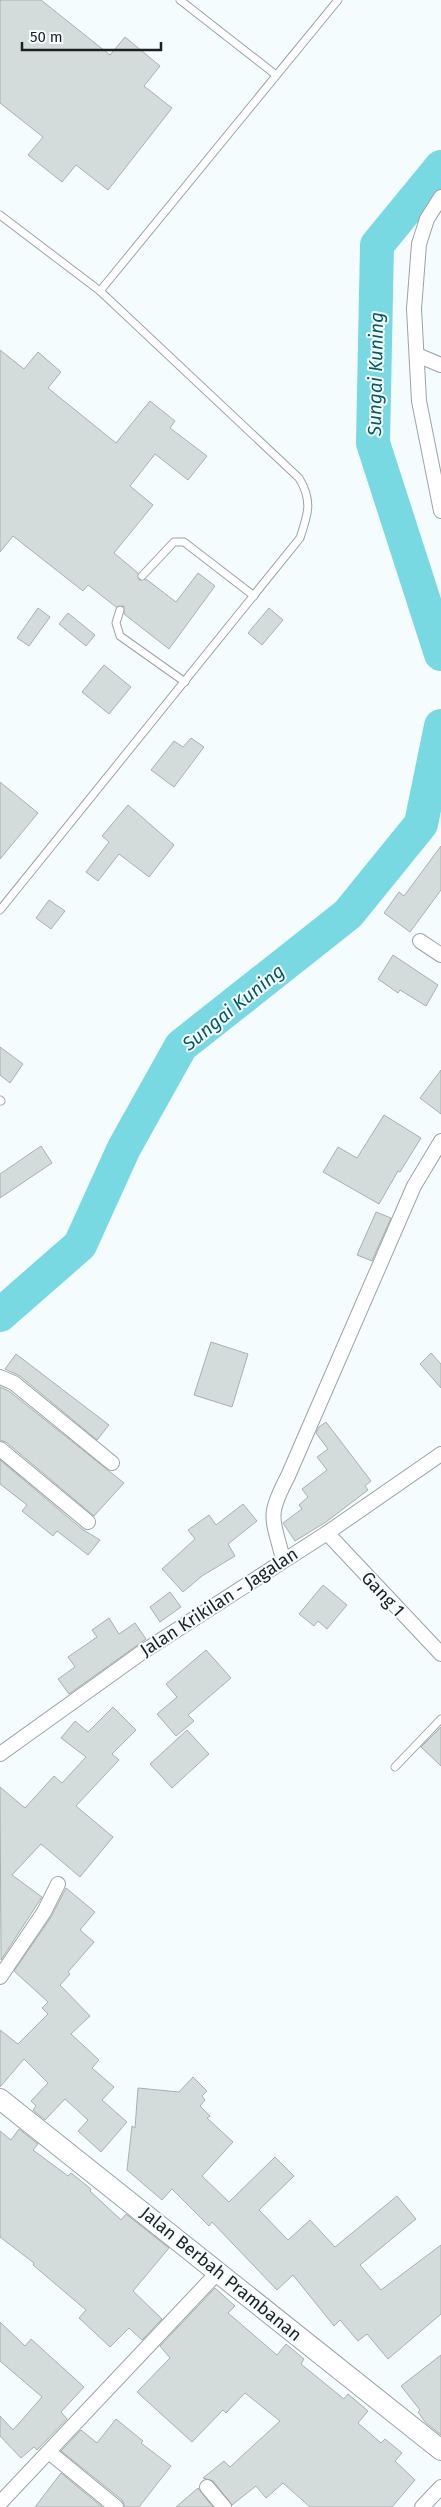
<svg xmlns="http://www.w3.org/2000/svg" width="441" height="2507" viewBox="0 0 441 2507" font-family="'Fira Sans',sans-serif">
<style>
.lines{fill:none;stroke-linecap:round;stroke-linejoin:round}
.river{stroke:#79d9e2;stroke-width:34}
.building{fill:#d3dbdb;stroke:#a9b0b1}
.lane-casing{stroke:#9ca3a4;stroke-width:9}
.street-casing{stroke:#9ca3a4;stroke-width:16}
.secondary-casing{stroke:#9ca3a4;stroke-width:22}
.lane{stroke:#fff;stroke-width:7}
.street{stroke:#fff;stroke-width:14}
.secondary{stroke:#fff;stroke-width:20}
.labels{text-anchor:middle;stroke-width:4;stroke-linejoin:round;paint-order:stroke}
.street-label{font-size:18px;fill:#1d2020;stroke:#f5fcfd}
.water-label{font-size:19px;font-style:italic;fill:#015b62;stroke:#f5fcfd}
</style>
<rect width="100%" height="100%" fill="#f5fcfd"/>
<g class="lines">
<!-- river -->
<g class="river">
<path d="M441,167L377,245L373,443L441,654"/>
<path d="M0,1315L80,1245L124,1148L181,1046L348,914L421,824L441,726"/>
</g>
</g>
<!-- building -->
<g class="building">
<path d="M0,0H41L110,55L125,37L160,66L144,86L172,108L108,190L76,165L62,182L28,155L43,137L0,103Z"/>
<path d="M0,350L24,369L38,352L61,372L48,388L116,443L150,401L175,421L170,428L207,456L188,480L155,454L130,486L153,505L114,553L138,573L139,580L146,579L176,602L198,573L215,586L169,649L124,614V606L116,607L88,585L83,591L13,536L0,552Z"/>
<path d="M38,608L50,617L29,646L17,638Z"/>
<path d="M269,608L283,620L262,645L248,633Z"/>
<path d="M68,613L95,635L86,646L59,624Z"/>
<path d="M104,665L131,687L109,714L82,692Z"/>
<path d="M191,738L204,747L174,787L151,770L174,741L183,747Z"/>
<path d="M0,782L38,813L0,859Z"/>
<path d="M128,805L174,845L149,877L119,854L98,881L86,872L109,842L102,836Z"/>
<path d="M441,846V890L410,932L384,913L399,892L404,896Z"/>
<path d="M49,900L65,911L51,929L36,918Z"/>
<path d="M393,955L438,985L426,1006L400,990L398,993L378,979Z"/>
<path d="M0,1047L23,1064L10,1083L0,1075Z"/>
<path d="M441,1070V1114L420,1098Z"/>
<path d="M384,1115L421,1138L400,1172L398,1171L379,1204L323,1172L338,1147L357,1158Z"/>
<path d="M41,1146L52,1163L0,1198V1174Z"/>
<path d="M376,1212L391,1218L372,1261L357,1255Z"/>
<path d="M211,1342L248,1354L232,1407L194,1395Z"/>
<path d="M431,1353L441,1364V1388L420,1364Z"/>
<path d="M16,1354L109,1425L97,1440L20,1376L5,1369Z"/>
<path d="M0,1387L9,1391L124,1483L94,1516L6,1442L0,1440Z"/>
<path d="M326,1422L371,1481L365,1486L368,1490L326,1522L295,1541L283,1523L302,1509L299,1505L308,1497L302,1489L327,1470L317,1457L328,1449L316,1433L319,1427Z"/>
<path d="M0,1460L82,1529L100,1540L88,1555L57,1531L53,1536L22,1511L27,1505L0,1484Z"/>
<path d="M243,1504L257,1521L228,1544L235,1556L202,1576L183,1592L162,1569L195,1539L188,1530L209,1515L216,1525Z"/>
<path d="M323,1585L347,1605L327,1629L318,1621L314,1626L299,1614Z"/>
<path d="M170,1592L181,1607L160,1622L150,1607Z"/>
<path d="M109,1618L119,1634L135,1623L146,1639L69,1694L58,1679L75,1667L68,1657L97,1637L92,1630Z"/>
<path d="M206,1650L231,1678L188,1715L194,1721L176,1736L157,1714L177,1697L166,1684Z"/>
<path d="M113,1707L136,1730L112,1754L119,1760L76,1806L113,1837L80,1877L41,1844L12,1875L42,1897L1,1960L0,1787L25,1808L54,1776L62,1783L86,1757L61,1738L75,1721L88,1732Z"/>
<path d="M441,1727V1766L421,1747Z"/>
<path d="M187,1730L209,1754L172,1788L150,1764Z"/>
<path d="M66,1888L95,1912L80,1930L94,1942L68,1972L70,1974L60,1985L90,2016L71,2034L99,2060L92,2068L114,2087L102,2100L127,2122L101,2152L78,2131L88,2120L65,2099L45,2120L33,2110L36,2106L31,2101L48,2083L24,2059L0,2087V2030L18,2044L48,2014L42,2008L48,2002L14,1971L51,1917Z"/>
<path d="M193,2077L207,2091L202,2096L205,2100L200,2106L210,2116L207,2118L233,2142L202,2176L229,2202L275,2157L294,2176L259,2210L288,2240L310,2220L335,2247L397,2196L416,2219L360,2265L381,2290L441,2245V2314L388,2359L367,2334L358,2341L340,2320L334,2326L293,2275L277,2290L212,2222L209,2226L172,2189L162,2200L127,2170L132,2126L135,2128L138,2088L179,2092Z"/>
<path d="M19,2129L38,2144L33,2150L68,2176L71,2173L91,2189L90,2191L121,2220L126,2214L169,2248L133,2291L162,2319L142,2340L129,2328L110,2347L79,2318L86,2310L33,2265L34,2263L0,2237V2131L11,2140Z"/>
<path d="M215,2288L235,2306L228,2313L277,2355L286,2344L304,2359L301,2364L344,2399L348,2394L368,2411L358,2423L381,2443L385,2439L402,2453L395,2461L415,2480L392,2507H310L283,2483L266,2498L256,2486L232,2505L213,2481L203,2478L224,2461L230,2467L280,2421L245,2393L226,2413L223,2410L192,2442L137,2392L170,2358L160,2346Z"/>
<path d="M0,2322L25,2346L31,2339L84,2387L61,2412L67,2419L37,2450L34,2447L21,2458L0,2436V2416L13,2430L42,2397L0,2361Z"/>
<path d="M441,2355V2435L425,2422L418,2412L420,2410L401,2386Z"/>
<path d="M116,2419L143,2441L141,2443L171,2466L139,2507H125L122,2500L61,2451L81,2430L97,2443Z"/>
<path d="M61,2473L102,2507H35Z"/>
<path d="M198,2488L213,2507H176Z"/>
</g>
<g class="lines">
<!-- lane casing -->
<g class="lane-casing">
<g id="lane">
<path d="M180,0L276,75"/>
<path d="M0,215L100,291L299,478C313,501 308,514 300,538L0,910"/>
<path d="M100,291L338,0"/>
<path d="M142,576L174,542H184L254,596"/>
<path d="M120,610L116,623L120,636L185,682"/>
<path d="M0,1100L1,1101"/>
<path d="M395,1767L441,1719"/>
</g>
</g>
<!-- street casing -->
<g class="street-casing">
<g id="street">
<path d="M441,197L427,219L419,244L414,309L419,401L441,511"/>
<path d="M417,355L441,365"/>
<path d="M420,941L441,955"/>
<path d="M0,1377L14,1383L112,1463"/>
<path d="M0,1449L88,1522"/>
<path d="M327,1533L441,1654"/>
<path d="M283,1559C272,1516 267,1516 288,1476L414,1186L441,1141"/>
<path d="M0,1754L141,1653L327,1533L441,1454"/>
<path d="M0,1977L44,1912L58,1884"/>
<path d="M49,2452L116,2507"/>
<path d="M207,2487L224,2507"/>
<path d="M0,2503L219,2271"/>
<path d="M422,2507L441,2487"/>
</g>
</g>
<!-- secondary casing -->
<g class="secondary-casing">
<path id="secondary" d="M0,2099L441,2450"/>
</g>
<!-- lane -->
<use href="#lane" class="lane"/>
<!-- street -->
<use href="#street" class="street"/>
<!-- secondary -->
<use href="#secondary" class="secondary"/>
</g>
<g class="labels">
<!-- street labels -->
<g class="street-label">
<text transform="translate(383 1594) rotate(47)" y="6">Gang 1</text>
<text transform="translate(219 1602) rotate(-33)" y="6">Jalan Krikilan - Jagalan</text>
<text transform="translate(221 2274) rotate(39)" y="6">Jalan Berbah Prambanan</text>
</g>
<!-- water labels -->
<g class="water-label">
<text transform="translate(375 374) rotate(-89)" y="7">Sungai Kuning</text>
<text transform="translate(233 1007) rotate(-39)" y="7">Sungai Kuning</text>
</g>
</g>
<!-- scale -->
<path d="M22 42v8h139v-8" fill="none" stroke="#1d2020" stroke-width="2.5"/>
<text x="30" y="42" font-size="15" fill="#1d2020" stroke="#f5fcfd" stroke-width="4" paint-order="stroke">50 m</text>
</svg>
